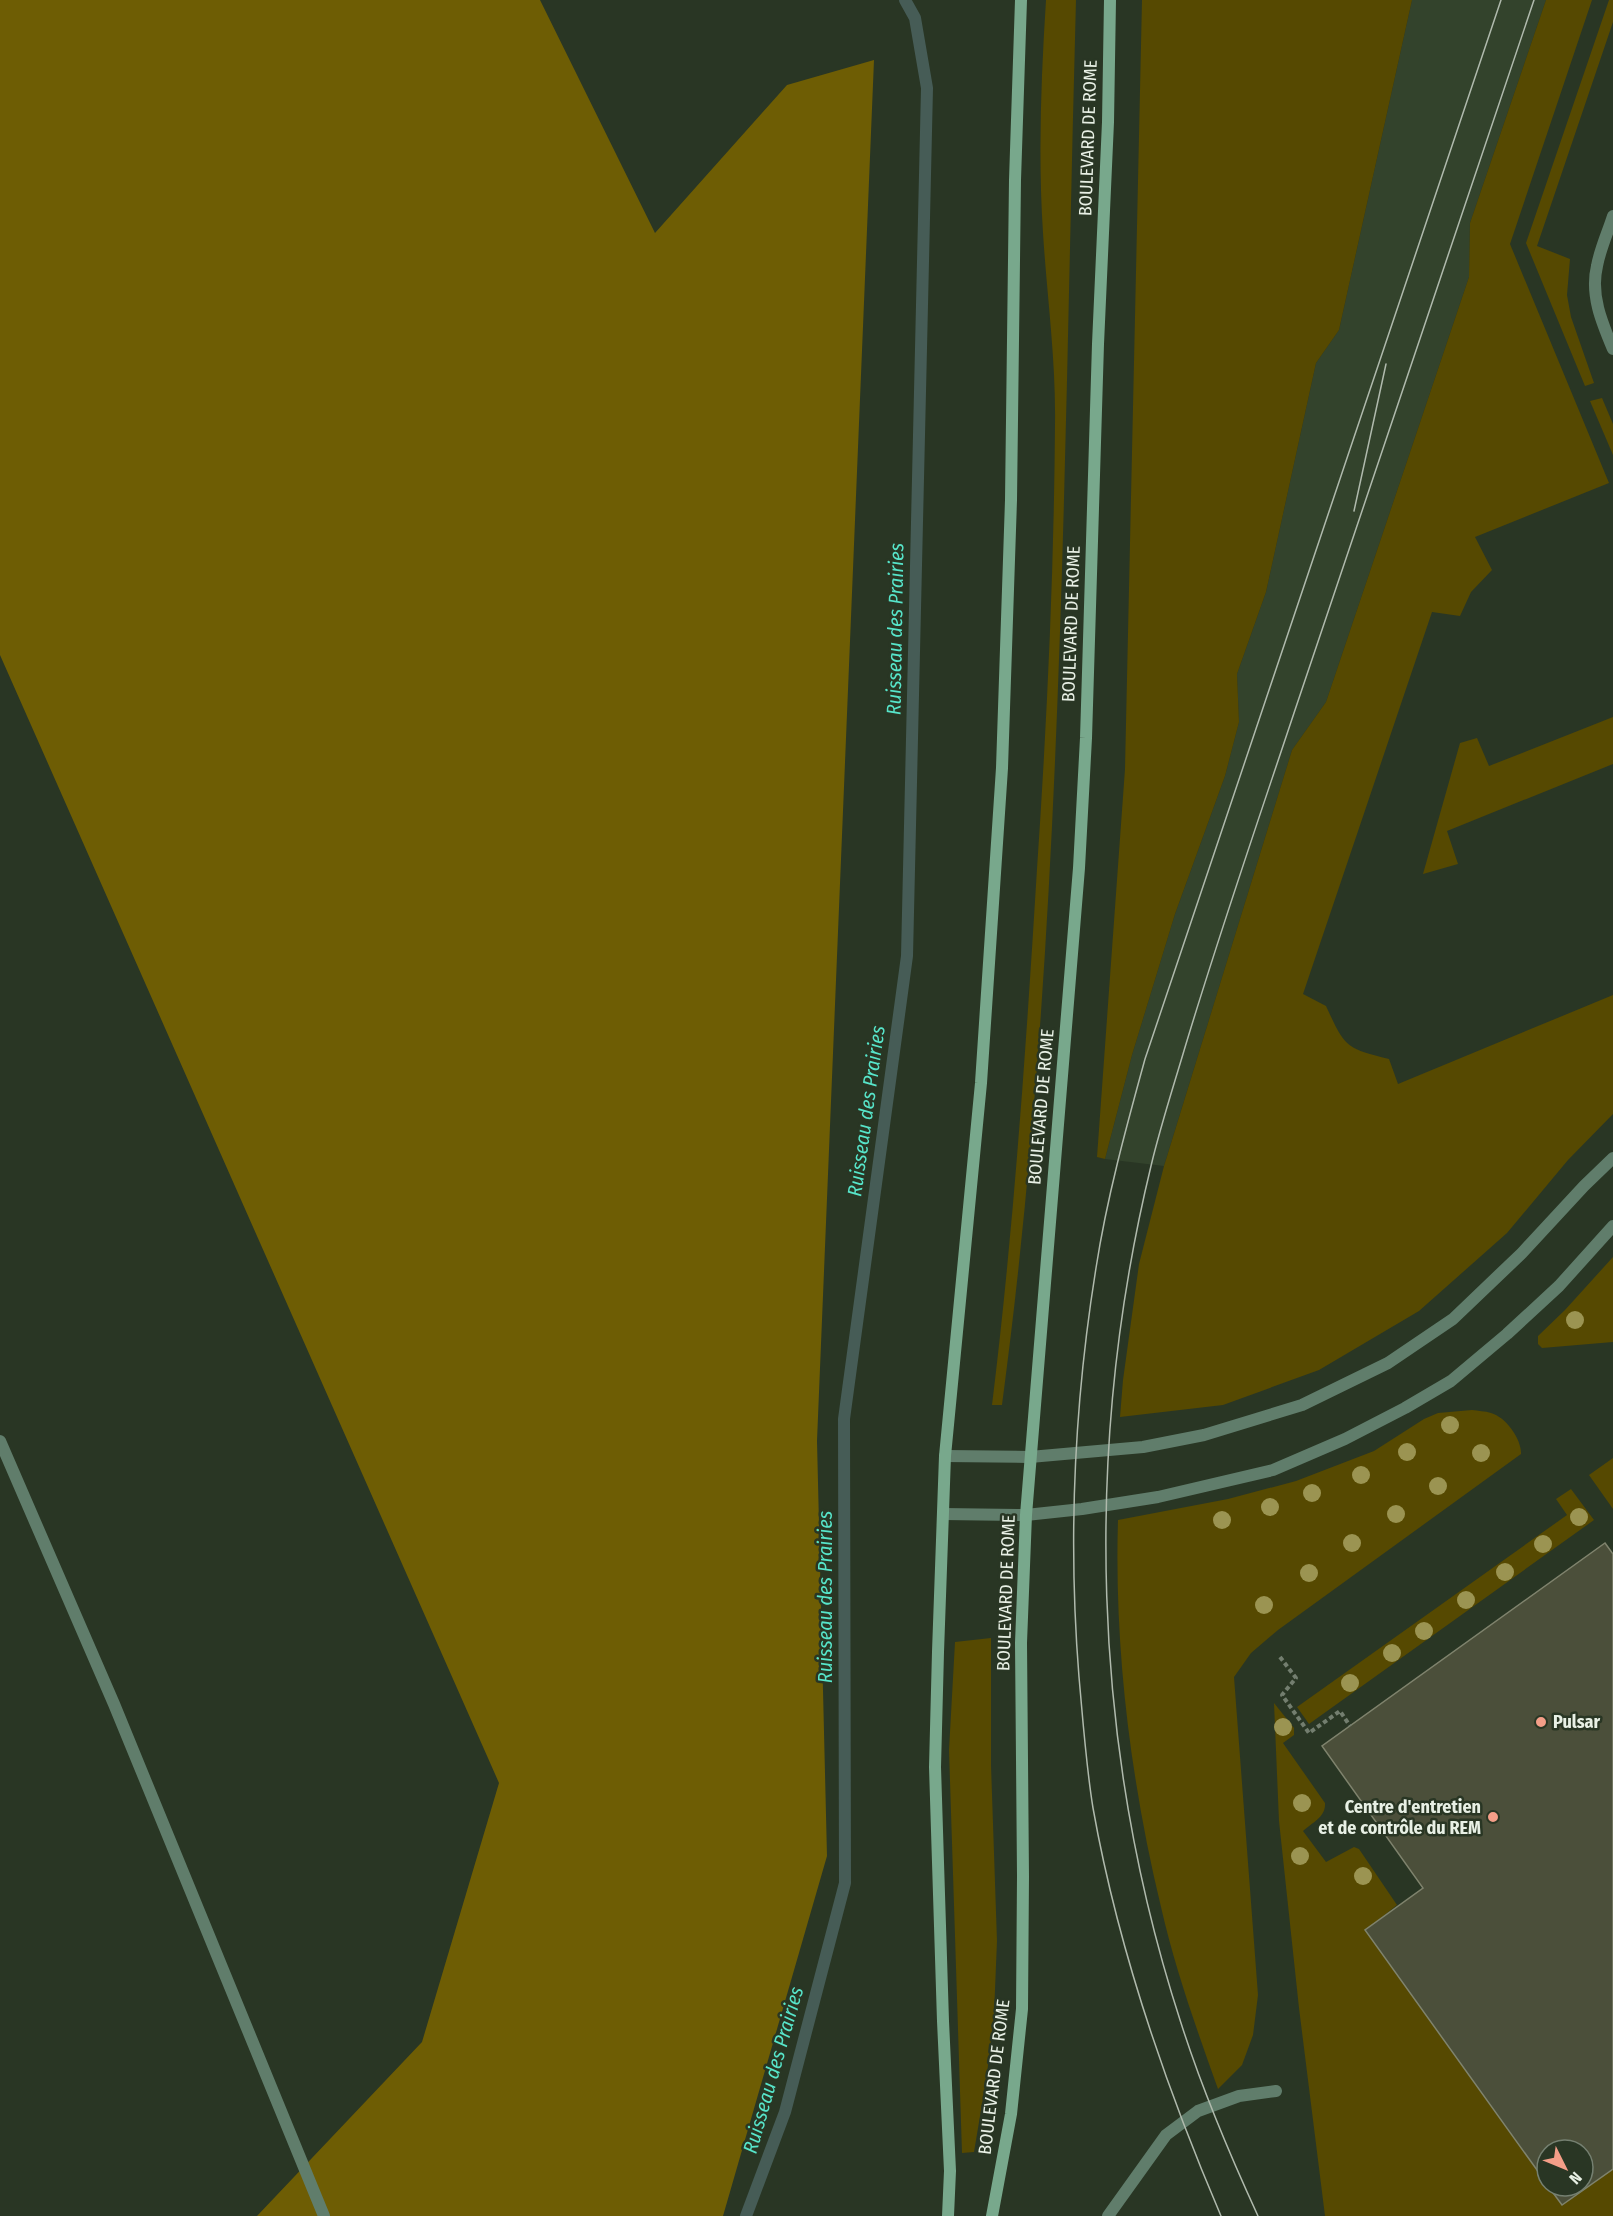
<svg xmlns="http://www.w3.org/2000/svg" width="1613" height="2216" viewBox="0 0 1613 2216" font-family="'Fira Sans Condensed',sans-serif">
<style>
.built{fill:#33432c}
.green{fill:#564901}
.forest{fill:#6e5d04}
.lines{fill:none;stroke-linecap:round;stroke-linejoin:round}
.stream{stroke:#465c56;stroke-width:12}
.building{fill:#4b4f3a;stroke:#7f836d;stroke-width:1.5}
.path{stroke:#737e6f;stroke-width:4;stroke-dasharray:4.5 3;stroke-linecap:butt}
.service{stroke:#607d6b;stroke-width:12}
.secondary{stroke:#78a88c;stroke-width:12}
.tram{stroke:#b0baad;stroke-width:1.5}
.tree{fill:#9b9452}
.poi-dot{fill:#f49e88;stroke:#293624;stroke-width:2}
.labels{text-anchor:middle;stroke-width:5;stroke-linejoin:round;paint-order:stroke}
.street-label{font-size:18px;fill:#e8f0e5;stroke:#293624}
.poi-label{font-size:18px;font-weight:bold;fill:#e8f0e5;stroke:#293624;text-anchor:start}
.water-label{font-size:20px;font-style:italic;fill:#57e5ca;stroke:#293624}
</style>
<rect width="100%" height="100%" fill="#293624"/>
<!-- built -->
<path class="built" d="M1412,0H1546L1470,223L1469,277L1326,702L1292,750L1164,1166L1105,1159L1132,1055L1175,914L1225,776L1239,722L1237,674L1266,592L1316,363L1339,330Z"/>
<!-- green -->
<g class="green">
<path d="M1046,0H1076C1063,469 1064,940 1002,1405H992C1014,1226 1026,1048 1037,869C1047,721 1054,572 1055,424C1056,360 1047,297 1043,233C1038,156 1041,78 1046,0Z"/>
<path d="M1142,0H1412L1339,330L1316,363L1266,592L1237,674L1239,722L1225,776L1175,914L1132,1055L1105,1159L1097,1157L1125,769Z"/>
<path d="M1546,0H1592L1510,244L1609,483L1475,537L1492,570L1471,592L1460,616L1432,612L1303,994L1326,1006C1345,1047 1345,1048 1389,1059L1398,1084L1613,995V1114L1568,1160L1507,1233L1419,1311L1319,1370L1223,1405L1120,1417L1123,1380L1139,1264L1164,1166L1292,750L1326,702L1469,277L1470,223Z"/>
<path d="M1609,0H1613V22L1537,246L1570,259L1567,295L1571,317L1594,383L1585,386L1526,243Z"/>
<path d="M1602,398L1613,424V455L1590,401Z"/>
<path d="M1613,717V764L1447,831L1458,864L1423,874L1460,743L1477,738L1489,766Z"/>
<path d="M1613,1257V1342L1542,1348L1538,1344V1336L1565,1310Z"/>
<path d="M1472,1410C1478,1411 1485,1411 1491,1413C1506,1417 1522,1440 1521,1454L1278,1630L1251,1653L1234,1677L1258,1995L1253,2035L1242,2065L1218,2089C1197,2030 1175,1969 1161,1907C1131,1783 1114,1648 1118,1520L1228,1499L1296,1481L1374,1451L1424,1419L1438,1413Z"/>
<path d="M1613,1458V1509L1589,1475Z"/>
<path d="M1571,1489L1594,1520L1309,1724L1297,1707L1567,1515L1556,1499Z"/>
<path d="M991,1638V1765L997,1941L994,2014L987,2074L974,2152L962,2153L949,1750L955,1642Z"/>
<path d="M1274,1703L1294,1728V1735L1283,1743L1325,1803C1326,1817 1313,1822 1303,1831L1326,1862L1354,1847L1359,1849L1397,1905L1366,1930L1562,2205L1613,2169V2216H1325L1299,2008L1279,1821Z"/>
</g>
<!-- forest -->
<path class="forest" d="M0,0H540L655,233L787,85L874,60L817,1441L827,1856L723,2216H257L422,2042L499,1783L0,655Z"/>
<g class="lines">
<!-- stream -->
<path class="stream" d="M746,2216L785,2112L845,1883L844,1419L907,956L927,88L915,18L905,0"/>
</g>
<!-- building -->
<path class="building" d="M1605,1543L1613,1554V2169L1562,2205L1548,2186H1583V2150H1547V2184L1365,1930L1423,1888L1322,1746Z"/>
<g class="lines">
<!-- path -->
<path class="path" d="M1280,1657L1296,1678L1282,1695L1309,1733L1340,1711L1350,1726"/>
<!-- service -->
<g class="service">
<path d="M1613,216C1608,232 1600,249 1597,266C1590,295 1602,323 1613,349"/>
<path d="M0,1441L114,1704L324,2216"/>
<path d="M945,1456L1030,1457L1143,1447L1204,1435L1302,1405L1388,1363L1453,1319L1522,1253L1584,1186L1613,1158"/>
<path d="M943,1514L1026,1515L1082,1509L1158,1497L1273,1470L1345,1439L1405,1408L1451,1381L1507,1334L1559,1286L1613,1226"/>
<path d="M1108,2216L1166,2135L1198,2111L1239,2096L1276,2091"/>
</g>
<!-- secondary -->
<g class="secondary">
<path d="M948,2216L950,2171L943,2021L935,1767L938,1652L945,1456L981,1083L1002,768L1011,500L1015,180L1021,0"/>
<path d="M992,2216L1011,2114L1022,2009L1023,1876L1021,1643L1026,1515L1079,868L1086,738L1098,344L1108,122L1110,0"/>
</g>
<!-- tram -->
<g class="tram">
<path d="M1354,511L1386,364"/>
<path d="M1221,2216C1165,2085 1118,1949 1093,1808C1086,1765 1083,1721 1079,1677C1068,1540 1074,1404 1096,1268C1107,1197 1126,1128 1145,1059L1501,0"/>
<path d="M1258,2216C1229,2153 1202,2089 1181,2023C1091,1747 1083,1447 1151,1166C1160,1128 1172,1091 1183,1054C1217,940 1256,827 1294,713C1374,475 1454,238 1534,0"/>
</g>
</g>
<!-- trees -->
<g class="tree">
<circle cx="1575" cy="1320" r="9"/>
<circle cx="1450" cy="1425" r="9"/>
<circle cx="1407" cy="1452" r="9"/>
<circle cx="1481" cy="1453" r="9"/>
<circle cx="1361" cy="1475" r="9"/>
<circle cx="1438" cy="1486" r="9"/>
<circle cx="1312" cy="1493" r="9"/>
<circle cx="1270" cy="1507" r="9"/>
<circle cx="1396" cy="1514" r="9"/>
<circle cx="1579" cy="1517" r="9"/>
<circle cx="1222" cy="1520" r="9"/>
<circle cx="1352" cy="1543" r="9"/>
<circle cx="1543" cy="1544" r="9"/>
<circle cx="1505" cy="1572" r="9"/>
<circle cx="1309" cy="1573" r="9"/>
<circle cx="1466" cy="1600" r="9"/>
<circle cx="1264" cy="1605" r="9"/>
<circle cx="1424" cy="1631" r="9"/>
<circle cx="1392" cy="1653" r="9"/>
<circle cx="1350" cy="1683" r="9"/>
<circle cx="1283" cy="1727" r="9"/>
<circle cx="1302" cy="1803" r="9"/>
<circle cx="1300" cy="1856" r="9"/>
<circle cx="1363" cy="1876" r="9"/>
</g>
<!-- markers -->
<g class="poi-dot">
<circle cx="1541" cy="1722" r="6"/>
<circle cx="1493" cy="1817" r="6"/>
</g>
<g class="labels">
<!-- street labels -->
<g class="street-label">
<text transform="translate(1088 138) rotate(-88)" y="6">BOULEVARD DE ROME</text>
<text transform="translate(1071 624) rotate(-88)" y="6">BOULEVARD DE ROME</text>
<text transform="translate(1041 1107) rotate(-85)" y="6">BOULEVARD DE ROME</text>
<text transform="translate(1006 1593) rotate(-88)" y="6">BOULEVARD DE ROME</text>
<text transform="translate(994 2077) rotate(-83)" y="6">BOULEVARD DE ROME</text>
</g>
<!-- poi labels -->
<g class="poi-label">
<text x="1553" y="1728">Pulsar</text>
<text x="1481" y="1813" text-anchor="end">Centre d'entretien<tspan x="1481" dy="21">et de contrôle du REM</tspan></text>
</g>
<!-- water labels -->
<g class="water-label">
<text transform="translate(895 629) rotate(-89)" y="7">Ruisseau des Prairies</text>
<text transform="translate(866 1111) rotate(-82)" y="7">Ruisseau des Prairies</text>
<text transform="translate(825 1597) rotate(-90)" y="7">Ruisseau des Prairies</text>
<text transform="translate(773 2070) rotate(-74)" y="7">Ruisseau des Prairies</text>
</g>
</g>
<!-- north arrow -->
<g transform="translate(1565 2168) rotate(133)"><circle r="28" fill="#293624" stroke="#758071" stroke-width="1.5"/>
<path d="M0-4.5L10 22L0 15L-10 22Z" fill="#f49e88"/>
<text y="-9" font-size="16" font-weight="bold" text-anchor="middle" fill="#e8f0e5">N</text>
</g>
</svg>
